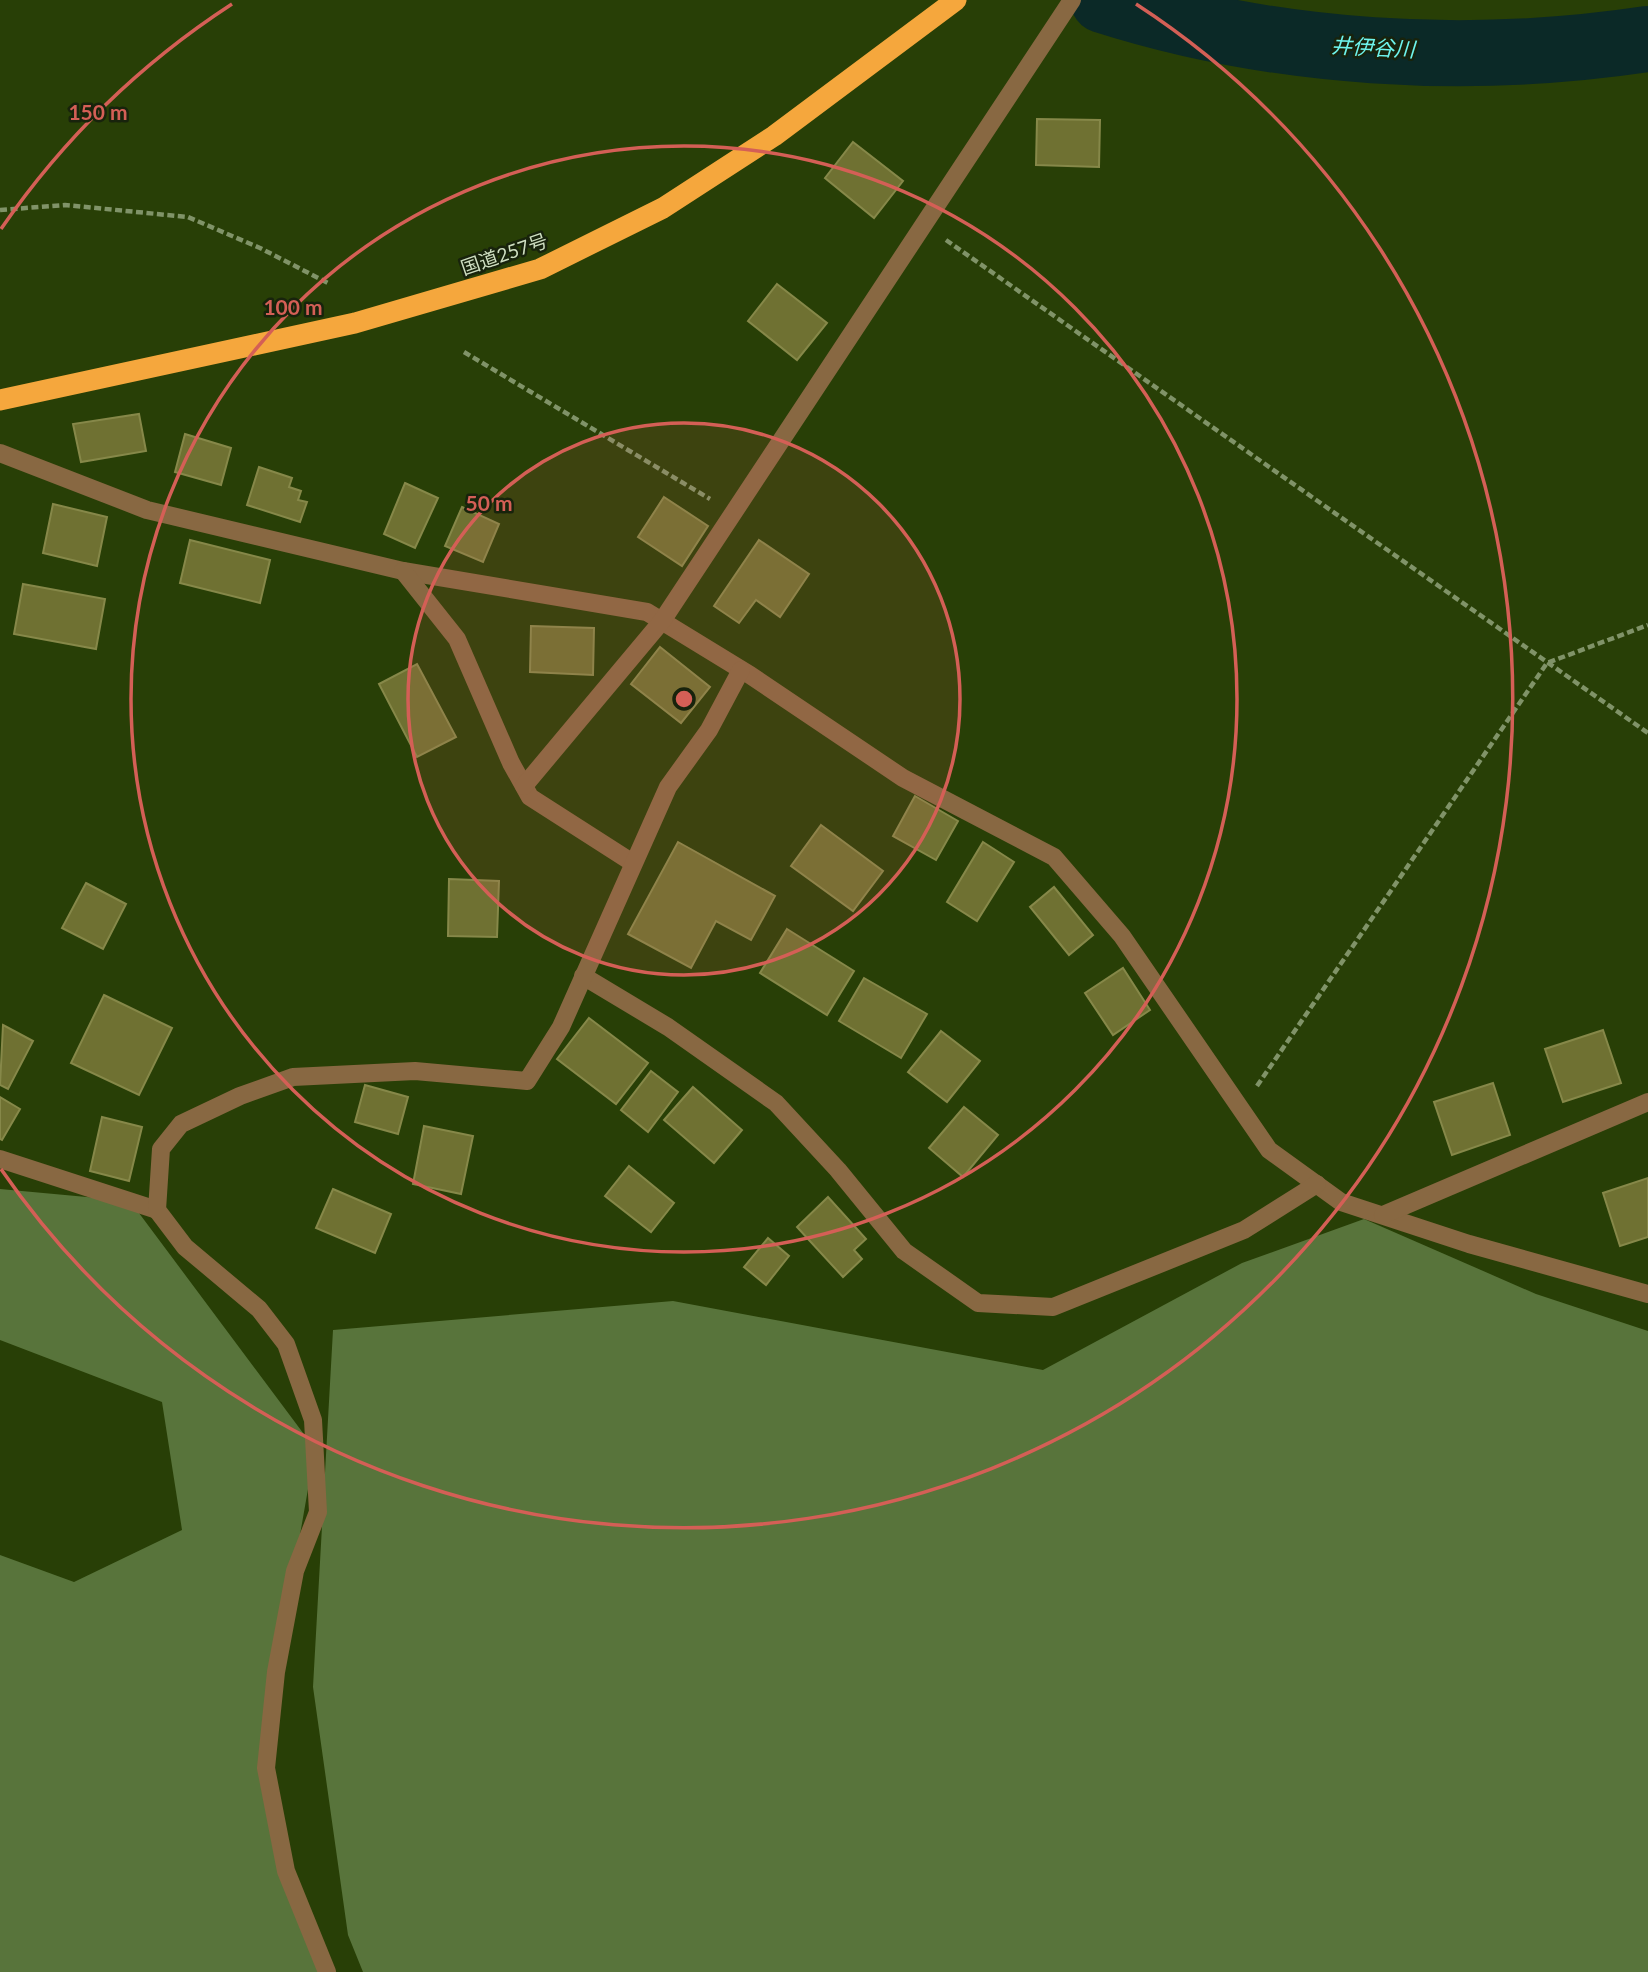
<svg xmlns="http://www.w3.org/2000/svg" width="1648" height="1972" viewBox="0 0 1648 1972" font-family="Lato,'Noto Sans JP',sans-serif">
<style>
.forest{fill:#58743b}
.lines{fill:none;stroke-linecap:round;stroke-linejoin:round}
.river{stroke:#0b2927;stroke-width:66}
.building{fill:#6f7132;stroke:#868849;stroke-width:2}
.path{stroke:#809368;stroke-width:4.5;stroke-dasharray:7 3.5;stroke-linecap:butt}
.minor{stroke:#886842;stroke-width:18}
.highway{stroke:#f5a73d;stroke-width:21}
.ring{fill:none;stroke:#d45f56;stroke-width:3.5}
.labels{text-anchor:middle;stroke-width:5;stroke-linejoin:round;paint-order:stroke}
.street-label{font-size:19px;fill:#cedec0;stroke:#18230c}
.water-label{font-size:21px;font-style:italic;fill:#6ef4ed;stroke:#18230c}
.centre{fill:#d45f56;stroke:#18230c;stroke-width:3.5}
.ring-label{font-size:21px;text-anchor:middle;font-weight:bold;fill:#d45f56;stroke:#18230c;stroke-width:5;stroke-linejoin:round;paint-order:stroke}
</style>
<rect width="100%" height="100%" fill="#283f06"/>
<!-- forest -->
<g class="forest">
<path d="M0,1189L130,1201L315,1449L276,1672L273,1806L329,1972H0V1555L74,1582L182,1530L162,1402L0,1340Z"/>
<path d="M1364,1219L1536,1294L1648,1331V1972H363L348,1935L313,1687L333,1330L673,1301L1043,1370L1242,1263Z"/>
</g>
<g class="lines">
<!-- river -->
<path class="river" d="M1103,0C1275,55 1469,66 1648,39"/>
</g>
<!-- building -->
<g class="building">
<path d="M1037,119L1100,120L1099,167L1036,165Z"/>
<path d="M853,142L903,181L874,218L825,178Z"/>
<path d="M777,284L827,323L797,360L748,321Z"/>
<path d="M139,414L146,451L81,462L73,424Z"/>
<path d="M185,434L231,448L221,485L175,472Z"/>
<path d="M259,467L292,478L289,487L301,491L298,500L307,502L300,522L247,505Z"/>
<path d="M405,483L438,498L415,548L384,534Z"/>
<path d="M664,497L708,526L682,566L638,537Z"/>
<path d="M53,504L107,517L97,566L43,553Z"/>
<path d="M462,507L499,524L483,562L445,546Z"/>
<path d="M190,540L270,560L260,603L180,583Z"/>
<path d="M759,540L809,574L780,617L756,600L739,623L714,606Z"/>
<path d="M23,584L105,599L96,649L14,634Z"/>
<path d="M531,626L594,628L593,675L530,672Z"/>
<path d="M660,647L710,687L681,723L631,684Z"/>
<path d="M417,664L456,737L417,757L379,684Z"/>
<path d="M915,796L958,821L936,860L893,836Z"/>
<path d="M821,825L883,871L853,911L791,866Z"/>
<path d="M678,842L775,896L751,940L716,921L691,968L628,934Z"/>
<path d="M983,842L1014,862L977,921L947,902Z"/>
<path d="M449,879L499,881L497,937L448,936Z"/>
<path d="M86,883L126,904L103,949L62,928Z"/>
<path d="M1054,887L1093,935L1069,955L1030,907Z"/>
<path d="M787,929L854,971L827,1015L760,973Z"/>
<path d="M1123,968L1150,1010L1113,1035L1085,993Z"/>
<path d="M864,978L927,1014L901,1058L839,1021Z"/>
<path d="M104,995L172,1028L139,1095L71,1063Z"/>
<path d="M589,1018L648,1063L616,1104L557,1059Z"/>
<path d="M3,1025L33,1041L8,1089L0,1085Z"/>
<path d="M1603,1030L1621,1083L1563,1102L1545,1049Z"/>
<path d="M941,1031L980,1061L947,1102L908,1072Z"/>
<path d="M651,1071L678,1092L648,1132L621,1110Z"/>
<path d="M1493,1083L1510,1135L1452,1155L1434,1102Z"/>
<path d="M365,1085L408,1097L398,1134L355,1122Z"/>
<path d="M693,1087L742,1130L714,1163L664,1120Z"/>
<path d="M0,1097L20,1109L2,1140L0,1139Z"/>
<path d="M964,1107L998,1135L963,1177L929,1148Z"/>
<path d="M102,1117L142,1127L129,1181L90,1171Z"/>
<path d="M424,1126L473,1136L461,1194L413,1184Z"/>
<path d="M629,1166L674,1203L651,1232L605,1196Z"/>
<path d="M1648,1178V1237L1620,1246L1603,1193Z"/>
<path d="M333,1189L391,1214L375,1253L316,1228Z"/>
<path d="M828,1197L866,1239L854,1250L862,1259L843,1277L797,1227Z"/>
<path d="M768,1238L789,1256L766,1285L744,1267Z"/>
</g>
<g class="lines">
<!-- path -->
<g class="path">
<path d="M0,210L65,205L188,217L260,248L330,284"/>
<path d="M946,240L1648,733"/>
<path d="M464,352L710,499"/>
<path d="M1257,1086L1547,663L1648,625"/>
</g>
<!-- minor -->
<g class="minor">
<path d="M0,453L147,510L403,571L647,612L750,675L903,778L1054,857L1122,936L1269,1150L1341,1202L1469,1244L1648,1294"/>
<path d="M403,571L457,639L511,763L530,797L633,863"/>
<path d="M524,786L662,621L1072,0"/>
<path d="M583,976L668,1027L776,1103L838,1170L904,1251L978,1303L1053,1307L1244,1230L1317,1184"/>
<path d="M0,1159L157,1210"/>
<path d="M1383,1215L1648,1102"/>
<path d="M327,1972L286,1871L266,1768L276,1672L295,1571L318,1512L313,1420L286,1344L259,1309L185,1247L157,1210L161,1149L181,1124L240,1096L293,1077L415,1071L527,1081L561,1027L668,787L709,730L741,670"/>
</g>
<!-- highway -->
<path class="highway" d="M0,400L355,323L540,269L663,208L774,136L956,0"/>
</g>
<!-- distance rings -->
<circle cx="684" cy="699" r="276" fill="#d45f56" fill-opacity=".12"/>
<g class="ring">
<circle cx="684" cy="699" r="276"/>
<circle cx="684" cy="699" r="553"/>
<path d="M1 229A829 829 0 0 1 232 4M1136 4A829 829 0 1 1 1 1169"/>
</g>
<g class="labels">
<!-- street labels -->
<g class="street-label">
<text transform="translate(504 254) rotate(-19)" y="7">国道257号</text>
</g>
<!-- water labels -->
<g class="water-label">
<text transform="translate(1373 48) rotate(3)" y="7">井伊谷川</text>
</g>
</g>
<circle cx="684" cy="699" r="10" class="centre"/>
<g class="ring-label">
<text x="98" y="120">150 m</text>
<text x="293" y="315">100 m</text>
<text x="489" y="511">50 m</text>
</g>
</svg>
